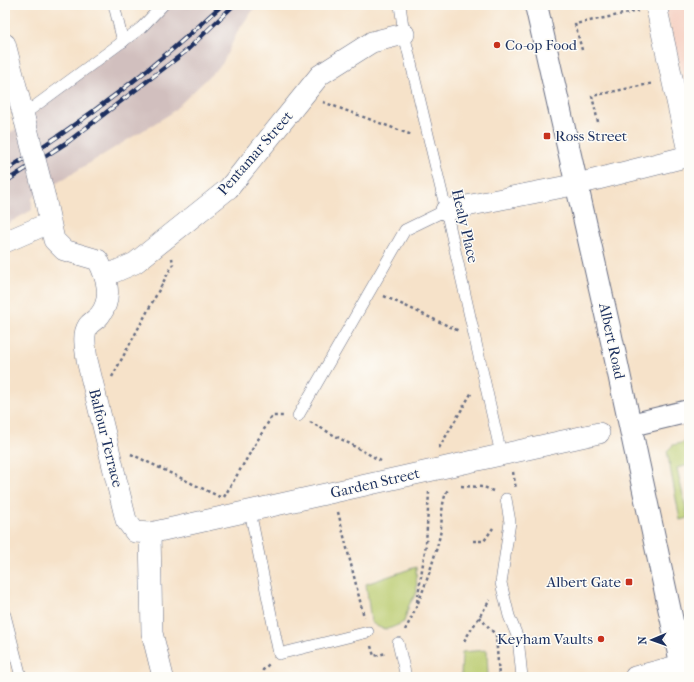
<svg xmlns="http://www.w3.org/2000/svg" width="694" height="682" viewBox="0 0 694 682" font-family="'IM FELL French Canon',serif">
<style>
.built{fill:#f6d2c4}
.industrial{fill:#d1bfbe}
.green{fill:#bacb6e;stroke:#6a7d66}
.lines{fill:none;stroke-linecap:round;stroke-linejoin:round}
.lane-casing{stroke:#686e83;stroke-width:12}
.street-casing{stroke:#686e83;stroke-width:22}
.secondary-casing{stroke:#686e83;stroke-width:24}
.path{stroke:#686e83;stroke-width:2.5;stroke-dasharray:3 3;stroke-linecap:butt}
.lane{stroke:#fff;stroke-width:11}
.street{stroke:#fff;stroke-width:21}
.secondary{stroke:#fff;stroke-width:22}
.rail-casing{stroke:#1b2f5e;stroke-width:4.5}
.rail{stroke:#fdfcf7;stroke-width:3;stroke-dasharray:9;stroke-linecap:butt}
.street-bridge-casing{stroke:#686e83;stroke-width:22;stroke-linecap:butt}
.street-bridge{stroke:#fff;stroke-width:21}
.poi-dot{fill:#c8321e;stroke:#fdfcf7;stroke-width:1.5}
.labels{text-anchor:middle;stroke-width:3;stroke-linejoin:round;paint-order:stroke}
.poi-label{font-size:15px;fill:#1b2f5e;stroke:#fdfcf7;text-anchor:start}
.street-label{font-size:15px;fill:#1b2f5e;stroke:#fdfcf7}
</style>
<rect width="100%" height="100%" fill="#fdfcf7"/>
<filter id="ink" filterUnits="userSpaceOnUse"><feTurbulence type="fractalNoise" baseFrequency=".025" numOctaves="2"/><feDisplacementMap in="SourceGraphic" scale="8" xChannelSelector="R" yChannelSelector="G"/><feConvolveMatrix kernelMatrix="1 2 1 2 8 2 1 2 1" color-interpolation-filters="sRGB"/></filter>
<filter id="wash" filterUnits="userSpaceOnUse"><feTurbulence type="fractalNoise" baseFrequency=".012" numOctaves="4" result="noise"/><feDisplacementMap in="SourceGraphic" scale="16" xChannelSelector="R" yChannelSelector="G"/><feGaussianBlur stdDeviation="0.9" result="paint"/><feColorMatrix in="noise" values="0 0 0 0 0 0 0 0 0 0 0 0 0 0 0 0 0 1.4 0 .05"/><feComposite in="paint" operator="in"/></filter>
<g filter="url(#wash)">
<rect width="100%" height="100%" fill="#f6e2c9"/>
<!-- built -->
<path class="built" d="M665,5H689V101Z"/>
<!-- industrial -->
<path class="industrial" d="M168,5H257L239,29L222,64L170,114L32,198V210L5,225V135L13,131Z"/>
<!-- green -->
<g class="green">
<path d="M689,441V465L677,468L688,518L680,520L667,451L673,445Z"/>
<path d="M416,567L417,592L409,605L404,622C389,629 385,633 371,622L366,584Z"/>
<path d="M487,650L488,677H461L462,652Z"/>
</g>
</g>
<g filter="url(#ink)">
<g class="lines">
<!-- lane casing -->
<g class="lane-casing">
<g id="lane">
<path d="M114,5L123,42"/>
<path d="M400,5L404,34L446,210L501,454"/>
<path d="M23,115L141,28L163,5"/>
<path d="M298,416L405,230L446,210"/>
<path d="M506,499L510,522L501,583L509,616L518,638L522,677"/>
<path d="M250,511L279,654L368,632"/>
<path d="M5,615L21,677"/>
<path d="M398,643L406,677"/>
</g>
</g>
<!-- street casing -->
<g class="street-casing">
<g id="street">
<path d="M656,5L689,156"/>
<path d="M5,44L25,121"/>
<path d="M45,198L54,240L64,250L98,260C107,278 113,298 100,315C97,319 91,322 88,326C82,335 86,350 87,360L126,520L135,532L150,533L152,633L163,677"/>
<path d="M446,210L578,184L689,156"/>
<path d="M5,242L49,223"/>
<path d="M105,276L135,263L229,188L320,75L372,42L404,34"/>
<path d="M150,533L599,433"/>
<path d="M635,677L681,665"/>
</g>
</g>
<!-- secondary casing -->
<g class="secondary-casing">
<g id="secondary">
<path d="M536,5L610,332L684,677"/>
<path d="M631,425L689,411"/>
</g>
</g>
<!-- path -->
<g class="path">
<path d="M582,50L575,24L638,11"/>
<path d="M323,102L412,135"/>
<path d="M598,122L592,96L654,83"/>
<path d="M384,296L459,331"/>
<path d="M112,377L173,264L172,258"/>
<path d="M310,422L381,461"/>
<path d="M439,448L472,392"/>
<path d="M131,454L220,497"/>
<path d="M513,472L516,489"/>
<path d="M461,486L484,487L493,491"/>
<path d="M224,497L272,416H285"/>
<path d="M338,512L364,617"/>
<path d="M473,541H484L493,528"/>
<path d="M417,602L426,544L429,492"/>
<path d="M479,617L496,635L499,677"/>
<path d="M405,630C420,603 433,565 440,535C443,519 440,501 449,488"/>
<path d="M464,641L490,600"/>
<path d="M371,646L374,656L386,653"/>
<path d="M262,677L263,670L269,664"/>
</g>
<!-- lane -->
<use href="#lane" class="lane"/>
<!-- street -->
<use href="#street" class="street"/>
<!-- secondary -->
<use href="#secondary" class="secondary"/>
<!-- rail casing -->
<g class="rail-casing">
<g id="rail">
<path d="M5,171C83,122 155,68 222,5"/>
<path d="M5,182L69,141L185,52L234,5"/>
</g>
</g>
<!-- rail -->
<use href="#rail" class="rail"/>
<!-- street-bridge casing -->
<g class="street-bridge-casing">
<path id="street-bridge" d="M25,121L45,198"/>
</g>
<!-- street-bridge -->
<use href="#street-bridge" class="street-bridge"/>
</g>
</g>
<!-- markers -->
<g class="poi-dot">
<circle cx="497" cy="45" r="4"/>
<rect x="543" y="132" width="8" height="8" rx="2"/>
<rect x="625" y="578" width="8" height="8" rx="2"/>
<circle cx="601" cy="639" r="4"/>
</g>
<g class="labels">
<!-- poi labels -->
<g class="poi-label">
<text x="505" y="50">Co-op Food</text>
<text x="555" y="141">Ross Street</text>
<text x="621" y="587" text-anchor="end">Albert Gate</text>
<text x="593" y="644" text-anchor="end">Keyham Vaults</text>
</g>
<!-- street labels -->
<g class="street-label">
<text transform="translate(255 153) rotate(-49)" y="5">Pentamar Street</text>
<text transform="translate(465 226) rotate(77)" y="5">Healy Place</text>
<text transform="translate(612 341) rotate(78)" y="5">Albert Road</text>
<text transform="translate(106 438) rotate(76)" y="5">Balfour Terrace</text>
<text transform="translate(375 483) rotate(-13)" y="5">Garden Street</text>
</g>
</g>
<!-- margin -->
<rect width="694" height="682" fill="none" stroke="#fdfcf7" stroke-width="20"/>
<!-- north arrow -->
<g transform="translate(652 640) rotate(268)" stroke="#fdfcf7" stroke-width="3" paint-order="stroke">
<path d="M0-3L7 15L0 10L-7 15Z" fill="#1b2f5e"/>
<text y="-6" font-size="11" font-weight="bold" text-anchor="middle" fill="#1b2f5e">N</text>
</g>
</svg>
